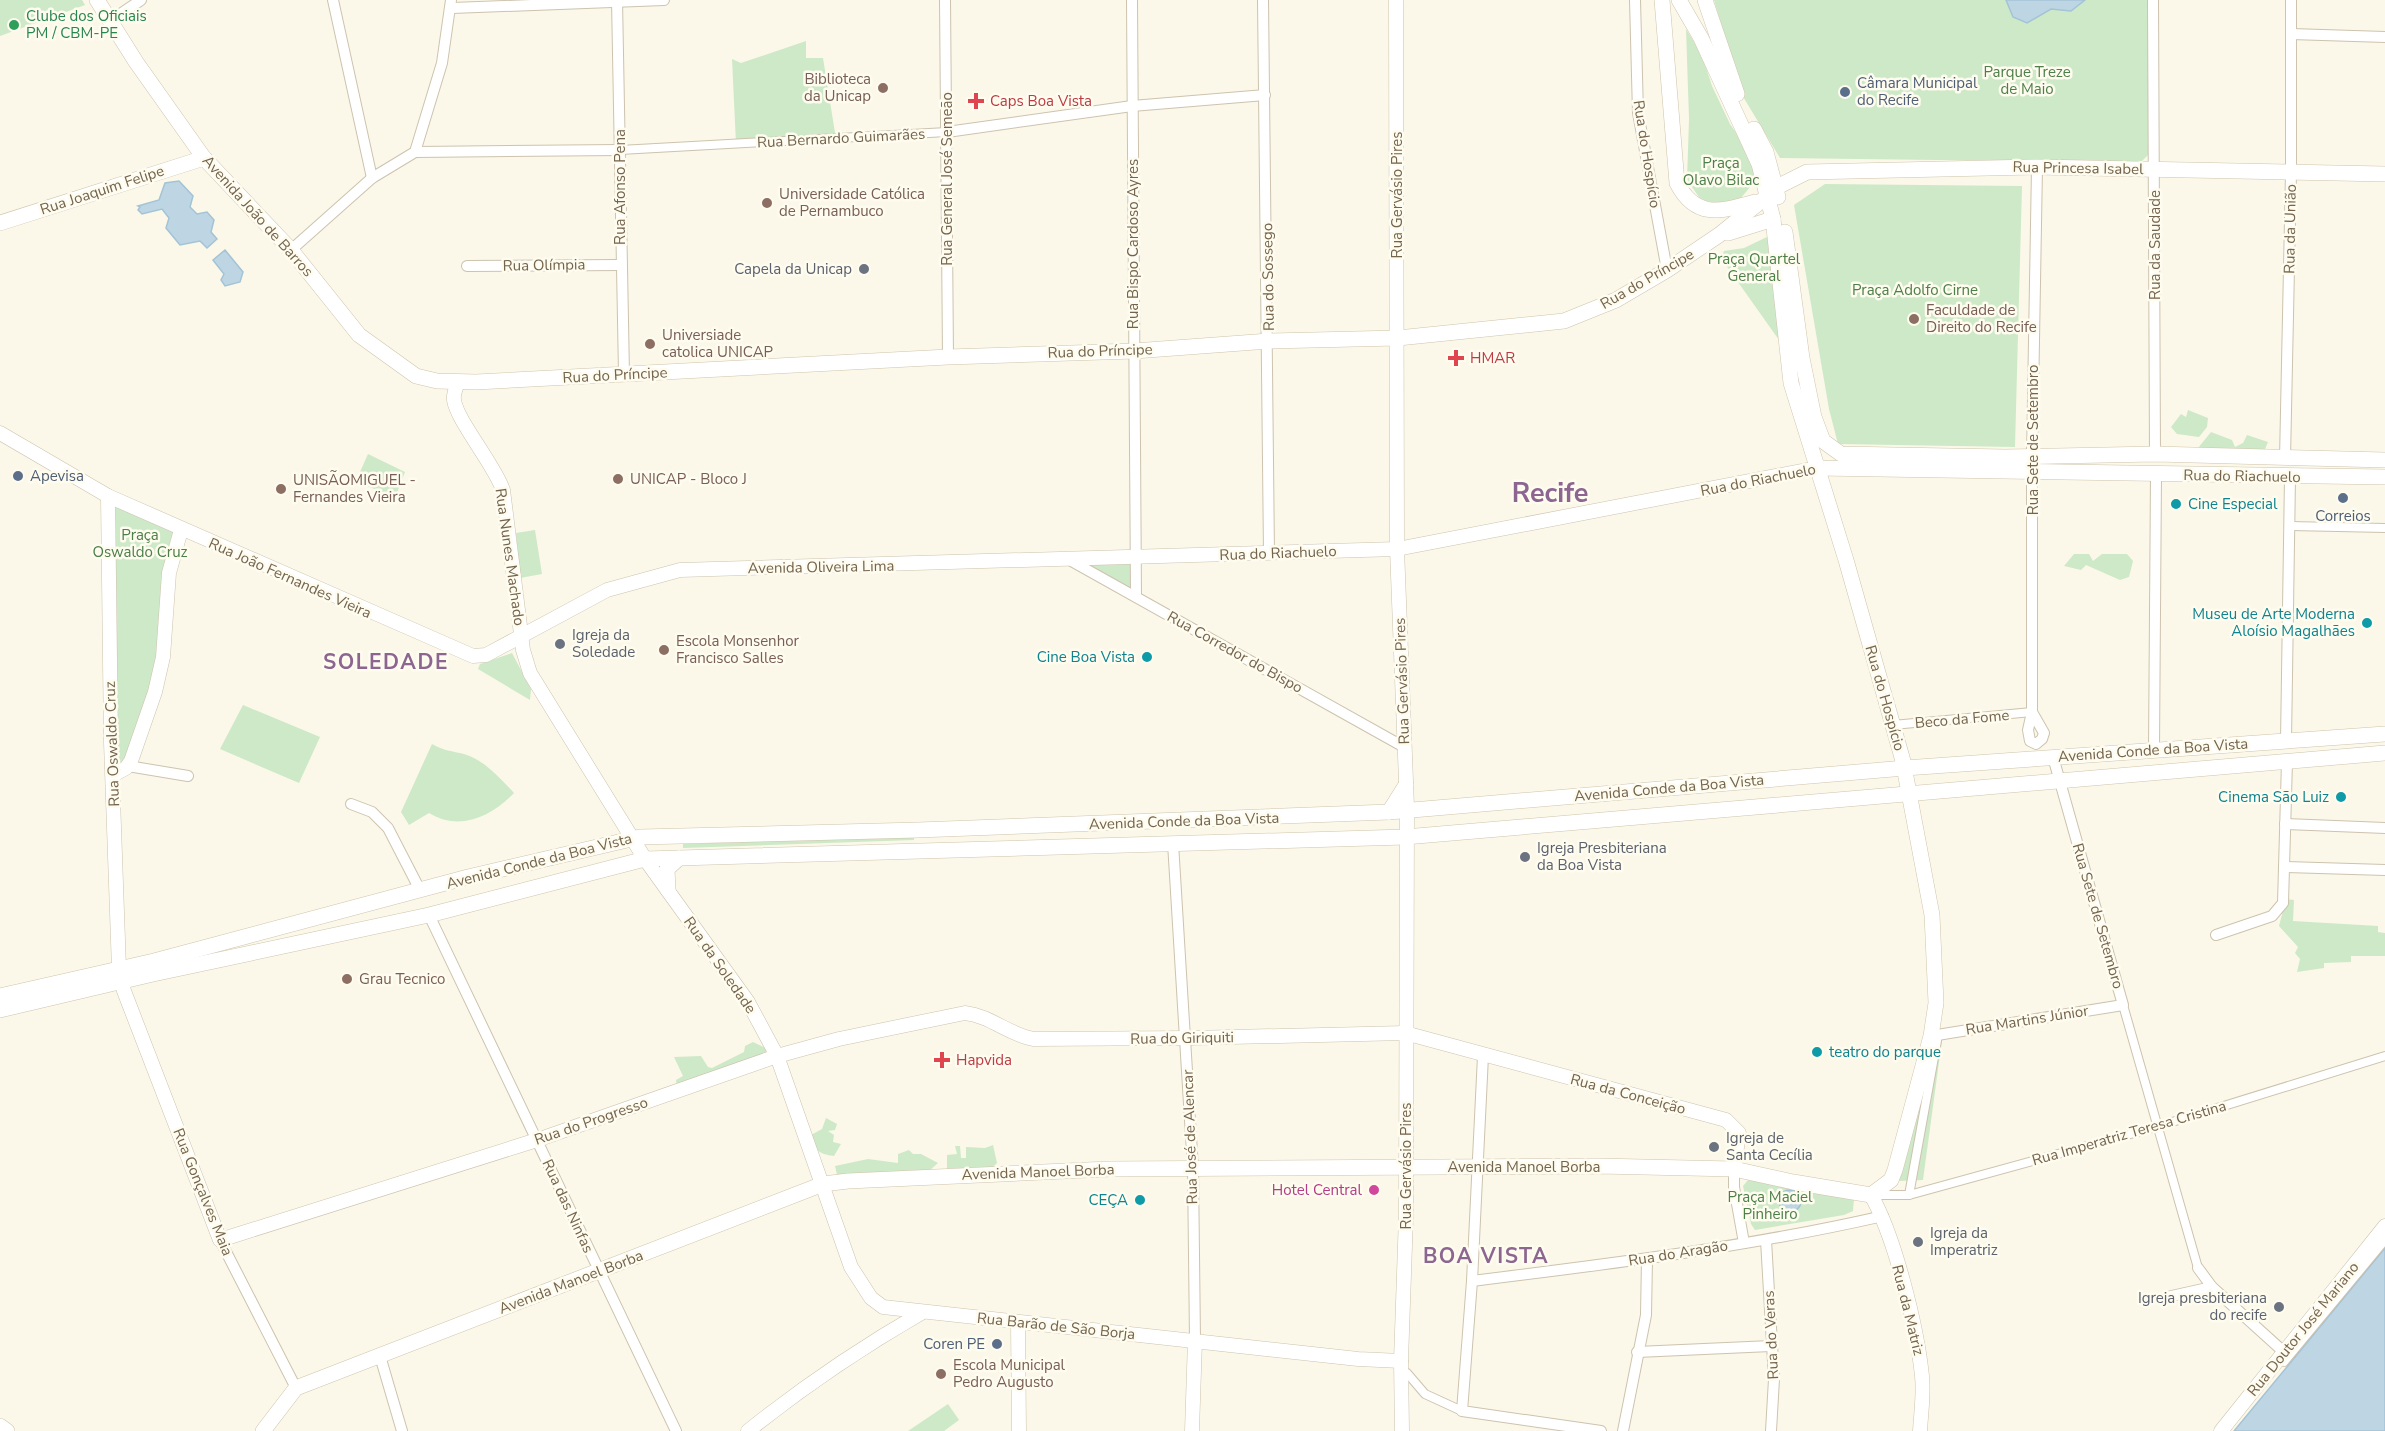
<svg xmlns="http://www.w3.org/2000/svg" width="2385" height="1431" viewBox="0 0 2385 1431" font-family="'Nunito Sans',sans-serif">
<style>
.green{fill:#cee9c7}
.water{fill:#bed6e4;stroke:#a4c3d6;stroke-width:1.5}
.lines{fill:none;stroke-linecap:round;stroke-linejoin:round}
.pedestrian-casing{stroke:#cdc3af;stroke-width:10}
.minor-casing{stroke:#cdc3af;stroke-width:12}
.tertiary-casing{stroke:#cdc3af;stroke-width:15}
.secondary-casing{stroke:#d0c4ac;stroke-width:16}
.pedestrian{stroke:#fff;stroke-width:8}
.minor{stroke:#fff;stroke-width:10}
.tertiary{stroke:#fff;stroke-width:14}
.secondary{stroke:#fff;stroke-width:15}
.leisure-dot{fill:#2e9e5b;stroke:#fefbef;stroke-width:2}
.education-dot{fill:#8d6e63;stroke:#fefbef;stroke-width:2}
.service-dot{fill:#5c6f8a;stroke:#fefbef;stroke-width:2}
.health-dot{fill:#e0444e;stroke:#fefbef;stroke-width:2}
.worship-dot{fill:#6b7280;stroke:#fefbef;stroke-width:2}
.culture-dot{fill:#0f9aa8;stroke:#fefbef;stroke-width:2}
.hotel-dot{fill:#d1479c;stroke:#fefbef;stroke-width:2}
.labels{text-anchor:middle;stroke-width:5;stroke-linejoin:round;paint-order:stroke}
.leisure-label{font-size:15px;fill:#27864d;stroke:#fefbef;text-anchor:start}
.park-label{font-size:15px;fill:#4d7f49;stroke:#fefbef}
.education-label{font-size:15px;fill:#785e54;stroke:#fefbef;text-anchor:start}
.service-label{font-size:15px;fill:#4e5e75;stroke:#fefbef;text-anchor:start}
.health-label{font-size:15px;fill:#be3a42;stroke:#fefbef;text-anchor:start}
.street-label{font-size:15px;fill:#74644d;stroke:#fefbef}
.worship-label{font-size:15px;fill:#5b616d;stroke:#fefbef;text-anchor:start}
.culture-label{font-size:15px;fill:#0d838f;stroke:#fefbef;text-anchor:end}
.hotel-label{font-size:15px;fill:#b23c85;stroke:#fefbef;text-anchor:end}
.district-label{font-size:21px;font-weight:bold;letter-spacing:1.5px;fill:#8c6690;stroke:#fefbef}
.town-label{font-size:27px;font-weight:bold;fill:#8c6690;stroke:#fefbef}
</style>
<rect width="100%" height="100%" fill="#fbf8e9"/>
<!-- green -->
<g class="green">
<path d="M0,0H82L85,5L0,36Z"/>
<path d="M1714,0H2149L2148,155L2141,162H2100L1780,158L1742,95Z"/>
<path d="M1686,29L1702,55L1712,86L1730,124L1750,153L1755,176L1751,186L1740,199L1726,205L1706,201L1699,197L1687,180L1689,119Z"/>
<path d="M806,41V58H823L836,139L736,144L732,59L741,63Z"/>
<path d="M1825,184L2022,186L2015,447L1838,444L1829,409L1794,205Z"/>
<path d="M1769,236L1779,340L1721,258L1724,251L1744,248Z"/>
<path d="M2188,410L2208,418L2207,427L2199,437L2177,434L2171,427L2181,414L2186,417Z"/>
<path d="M2211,432L2232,440L2235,447L2243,443L2247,435L2268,442L2263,454L2198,448Z"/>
<path d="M368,454L405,472L395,498L356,481Z"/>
<path d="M119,505L173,528L174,533L162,575L160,638L152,682L129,759L118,768L114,507Z"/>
<path d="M535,530L542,574L520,578L516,533Z"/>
<path d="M2074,554H2089L2093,561L2102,554H2127L2133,561L2129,577L2120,580L2086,565L2081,570L2064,566Z"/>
<path d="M1066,558L1136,559V596Z"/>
<path d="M512,653L531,689L530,700L478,669L480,664Z"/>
<path d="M243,705L320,737L299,783L220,749Z"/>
<path d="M432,744C444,751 452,751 464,754C483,759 501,779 514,793C492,816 460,832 429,813L409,825L401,812Z"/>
<path d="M914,836V840L683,848V844Z"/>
<path d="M2286,899L2294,900L2293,921L2378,926V932L2385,933V956H2351V962L2324,963V968L2297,972L2300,959L2295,953L2298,947L2279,926Z"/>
<path d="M1942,1040L1923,1180L1899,1181L1933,1041Z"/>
<path d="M753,1042L768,1049L770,1055L677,1087L676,1080L683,1076L674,1057L701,1056L708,1067L712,1068L744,1052L745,1046Z"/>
<path d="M826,1118L837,1124L835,1130L828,1131L834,1135L833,1142L841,1144L834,1156C818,1154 815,1150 811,1135L822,1129Z"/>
<path d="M993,1145L997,1163L993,1167L947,1169V1155L957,1154L955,1146H960L961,1158H966V1147L985,1148Z"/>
<path d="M909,1150L913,1154H921L938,1163L930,1170L838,1179L835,1166L868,1159L898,1163V1154Z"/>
<path d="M1748,1180L1854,1199L1853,1211L1844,1215L1755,1230L1751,1224L1743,1186Z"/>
<path d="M948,1404L959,1420L944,1431H908Z"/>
</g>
<!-- water -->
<g class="water">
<path d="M2006,0H2085L2071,11L2051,9L2027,23L2013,17Z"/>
<path d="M179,181L193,196L190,207L197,214L207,212L214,220L211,232L217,239L207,248L200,241L180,245L166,228L169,218L162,209L142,214L138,210L140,207L138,206L159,200L165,183Z"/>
<path d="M225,250L243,272L240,282L225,286L221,280L224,274L213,260Z"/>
<circle cx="1790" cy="1201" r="11"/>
<path d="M2385,1248V1431H2234Z"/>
</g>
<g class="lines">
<!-- pedestrian casing -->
<g class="pedestrian-casing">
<g id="pedestrian">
<path d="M620,150L947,132"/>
<path d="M2290,526L2385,528"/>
<path d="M1893,725L2032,712"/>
<path d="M2123,1005L2198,1268"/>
<path d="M1874,1195H1909L2156,1127L2385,1056"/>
<path d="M1909,1195L1938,1035"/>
<path d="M2284,1362L2385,1240"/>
<path d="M1401,1371L1407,1373L1425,1394L1462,1411"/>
</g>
</g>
<!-- minor casing -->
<g class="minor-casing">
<g id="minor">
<path d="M333,0L372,178"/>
<path d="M617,0L624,374"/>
<path d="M945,0L948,357"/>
<path d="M1132,0L1136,596"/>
<path d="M1263,0L1269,554"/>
<path d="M1635,0L1638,113L1667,270"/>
<path d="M2153,0L2155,454"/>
<path d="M452,8L664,0"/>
<path d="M110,21L141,0"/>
<path d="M2291,34L2385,37"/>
<path d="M947,132L1132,106L1265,95"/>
<path d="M415,152L620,150"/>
<path d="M291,250L372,178L415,152L442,63L451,0"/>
<path d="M467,266L620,265"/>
<path d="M2285,459L2291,172V0"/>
<path d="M1066,558L1404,747"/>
<path d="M2032,712L2044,733L2042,739L2036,744L2030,741L2028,730L2032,712V456L2037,167"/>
<path d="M2286,741L2290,477"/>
<path d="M2154,750L2156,474"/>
<path d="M128,766L188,776"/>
<path d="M351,804L372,812L388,828L420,890"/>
<path d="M2285,824L2385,828"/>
<path d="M1173,843L1193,1169L1195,1340"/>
<path d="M2284,867L2385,870"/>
<path d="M429,915L676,1431"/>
<path d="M2216,935L2272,916L2283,903L2287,761"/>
<path d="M1931,1036L2123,1005L2053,757"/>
<path d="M1483,1056L1472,1281L1462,1411L1601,1431"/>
<path d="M1734,1169V1187L1744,1243"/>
<path d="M220,1240L296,1388"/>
<path d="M1766,1240L1774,1379L1771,1431"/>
<path d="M2198,1268L2212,1287L2285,1353"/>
<path d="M1472,1281C1610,1264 1747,1247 1883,1216"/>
<path d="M2167,1297L2212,1287"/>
<path d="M1637,1352L1771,1346"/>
<path d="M380,1356L402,1431"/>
<path d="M1623,1431L1646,1315L1647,1259"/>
</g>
</g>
<!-- tertiary casing -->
<g class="tertiary-casing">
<g id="tertiary">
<path d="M1396,0L1397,549L1407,807L1406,1216L1401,1361L1402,1431"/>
<path d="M458,382C456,388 453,394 454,400C457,421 494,464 503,490L523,650L530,673L645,859L748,1002L777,1056L851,1267L871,1298L883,1307L1358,1359L1401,1361"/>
<path d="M0,433L108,496L473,656L486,655L607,590L680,570L1397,549L1817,468"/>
<path d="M108,496L111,742L119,969L124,991L220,1240L537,1140L777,1056L839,1039L965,1013C991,1016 1009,1035 1034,1039L1191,1038L1405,1033L1726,1120L1739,1133L1734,1169"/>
<path d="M113,775L126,768L131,761L155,692L163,657L169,573L181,530"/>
<path d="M1871,1195C1895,1237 1917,1327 1922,1376C1924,1394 1921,1413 1920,1431"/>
<path d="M1018,1323L1019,1431"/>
<path d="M748,1431C803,1387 862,1347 923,1312"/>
<path d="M1192,1431L1195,1340"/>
<path d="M2221,1431L2385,1226"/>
</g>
</g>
<!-- secondary casing -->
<g class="secondary-casing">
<g id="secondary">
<path d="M97,0L136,62L204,158L291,250L359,335L416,376L437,381L476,382L948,357L1134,351L1269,341L1398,338L1564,321L1616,300L1667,270L1719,235L1781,185L1807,172L2037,167L2385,174"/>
<path d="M1662,0L1677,183C1696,220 1722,211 1755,202"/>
<path d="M1705,0L1737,94"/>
<path d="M1754,129L1766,152L1778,197"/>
<path d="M0,223L204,158"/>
<path d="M1785,232L1802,358L1814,417L1823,441L1841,454L2005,457L2155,454L2385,460"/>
<path d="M1728,233L1773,219"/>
<path d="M1817,468L2385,477"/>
<path d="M1389,812L1406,785"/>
<path d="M668,890L667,869L679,858"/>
<path d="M0,996L154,961L468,877L640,837L918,830L1389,812L1905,768L2385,734"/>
<path d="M0,1010L153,974L429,915L645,859L1405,837L2385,753"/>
<path d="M0,1426L7,1431"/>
<path d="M263,1431L296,1388L823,1184L848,1181L1109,1169L1598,1166L1734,1169L1793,1182L1871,1195L1891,1180L1895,1170L1931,1036L1936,1003L1932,915L1903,761L1846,560L1791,383L1773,219L1759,164L1701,38L1679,0"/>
</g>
</g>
<!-- pedestrian -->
<use href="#pedestrian" class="pedestrian"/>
<!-- minor -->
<use href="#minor" class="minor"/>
<!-- tertiary -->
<use href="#tertiary" class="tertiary"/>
<!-- secondary -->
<use href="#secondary" class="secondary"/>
</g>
<!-- markers -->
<circle class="leisure-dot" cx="14" cy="25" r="6"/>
<g class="education-dot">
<circle cx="883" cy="88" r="6"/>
<circle cx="767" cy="203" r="6"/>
<circle cx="1914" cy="319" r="6"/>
<circle cx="650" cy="344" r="6"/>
<circle cx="618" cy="479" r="6"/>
<circle cx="281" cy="489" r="6"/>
<circle cx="664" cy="650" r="6"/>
<circle cx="347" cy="979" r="6"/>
<circle cx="941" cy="1374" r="6"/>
</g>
<g class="service-dot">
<circle cx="1845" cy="92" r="6"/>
<circle cx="18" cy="476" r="6"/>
<circle cx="2343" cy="498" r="6"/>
<circle cx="997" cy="1344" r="6"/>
</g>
<g class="health-dot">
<path d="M973 92h6v6h6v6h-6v6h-6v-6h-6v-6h6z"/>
<path d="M1453 349h6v6h6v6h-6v6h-6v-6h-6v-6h6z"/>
<path d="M939 1051h6v6h6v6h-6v6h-6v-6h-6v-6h6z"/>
</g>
<g class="worship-dot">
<circle cx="864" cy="269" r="6"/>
<circle cx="560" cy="644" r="6"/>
<circle cx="1525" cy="857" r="6"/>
<circle cx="1714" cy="1147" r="6"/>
<circle cx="1918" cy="1242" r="6"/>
<circle cx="2279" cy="1307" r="6"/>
</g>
<g class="culture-dot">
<circle cx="2176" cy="504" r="6"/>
<circle cx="2367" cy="623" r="6"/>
<circle cx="1147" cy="657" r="6"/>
<circle cx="2341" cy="797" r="6"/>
<circle cx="1817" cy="1052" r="6"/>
<circle cx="1140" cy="1200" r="6"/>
</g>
<circle class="hotel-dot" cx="1374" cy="1190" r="6"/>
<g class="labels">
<!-- leisure labels -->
<g class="leisure-label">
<text x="26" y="21">Clube dos Oficiais<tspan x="26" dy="17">PM / CBM-PE</tspan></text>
</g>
<!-- park labels -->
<g class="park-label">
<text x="2027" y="77">Parque Treze<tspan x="2027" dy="17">de Maio</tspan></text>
<text x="1721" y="168">Praça<tspan x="1721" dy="17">Olavo Bilac</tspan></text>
<text x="1754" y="264">Praça Quartel<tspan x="1754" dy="17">General</tspan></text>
<text x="1915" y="295">Praça Adolfo Cirne</text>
<text x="140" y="540">Praça<tspan x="140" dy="17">Oswaldo Cruz</tspan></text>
<text x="1770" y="1202">Praça Maciel<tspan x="1770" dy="17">Pinheiro</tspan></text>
</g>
<!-- education labels -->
<g class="education-label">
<text x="871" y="84" text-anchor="end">Biblioteca<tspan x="871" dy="17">da Unicap</tspan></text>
<text x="779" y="199">Universidade Católica<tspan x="779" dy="17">de Pernambuco</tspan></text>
<text x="1926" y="315">Faculdade de<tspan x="1926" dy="17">Direito do Recife</tspan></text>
<text x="662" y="340">Universiade<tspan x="662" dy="17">catolica UNICAP</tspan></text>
<text x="630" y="484">UNICAP - Bloco J</text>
<text x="293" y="485">UNISÃOMIGUEL -<tspan x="293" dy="17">Fernandes Vieira</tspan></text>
<text x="676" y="646">Escola Monsenhor<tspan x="676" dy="17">Francisco Salles</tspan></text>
<text x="359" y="984">Grau Tecnico</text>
<text x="953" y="1370">Escola Municipal<tspan x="953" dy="17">Pedro Augusto</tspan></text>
</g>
<!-- service labels -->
<g class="service-label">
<text x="1857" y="88">Câmara Municipal<tspan x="1857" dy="17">do Recife</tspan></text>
<text x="30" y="481">Apevisa</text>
<text x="2343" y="521" text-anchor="middle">Correios</text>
<text x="985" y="1349" text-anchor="end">Coren PE</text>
</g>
<!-- health labels -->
<g class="health-label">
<text x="990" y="106">Caps Boa Vista</text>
<text x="1470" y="363">HMAR</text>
<text x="956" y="1065">Hapvida</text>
</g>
<!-- street labels -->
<g class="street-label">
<text transform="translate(841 138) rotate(-3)" y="5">Rua Bernardo Guimarães</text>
<text transform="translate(1647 154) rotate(81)" y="5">Rua do Hospício</text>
<text transform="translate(2078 168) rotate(1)" y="5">Rua Princesa Isabel</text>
<text transform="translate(947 179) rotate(-90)" y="5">Rua General José Semeão</text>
<text transform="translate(620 187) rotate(-90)" y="5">Rua Afonso Pena</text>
<text transform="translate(102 190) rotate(-18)" y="5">Rua Joaquim Felipe</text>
<text transform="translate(1397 195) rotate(-90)" y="5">Rua Gervásio Pires</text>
<text transform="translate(258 216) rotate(48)" y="5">Avenida João de Barros</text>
<text transform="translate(2290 229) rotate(-89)" y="5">Rua da União</text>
<text transform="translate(1133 244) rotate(-90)" y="5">Rua Bispo Cardoso Ayres</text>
<text transform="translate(2155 245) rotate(-90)" y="5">Rua da Saudade</text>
<text transform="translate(544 265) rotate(-1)" y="5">Rua Olímpia</text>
<text transform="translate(1268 277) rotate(-91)" y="5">Rua do Sossego</text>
<text transform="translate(1647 279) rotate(-30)" y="5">Rua do Príncipe</text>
<text transform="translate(1100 351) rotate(-2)" y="5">Rua do Príncipe</text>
<text transform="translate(615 375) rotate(-3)" y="5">Rua do Príncipe</text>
<text transform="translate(2033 440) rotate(-90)" y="5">Rua Sete de Setembro</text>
<text transform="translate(2242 476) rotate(1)" y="5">Rua do Riachuelo</text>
<text transform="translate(1758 480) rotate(-11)" y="5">Rua do Riachuelo</text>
<text transform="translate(1278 553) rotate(-2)" y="5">Rua do Riachuelo</text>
<text transform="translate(510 557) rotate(82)" y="5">Rua Nunes Machado</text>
<text transform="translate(821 567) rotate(-1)" y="5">Avenida Oliveira Lima</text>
<text transform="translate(290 578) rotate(24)" y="5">Rua João Fernandes Vieira</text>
<text transform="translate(1235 652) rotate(29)" y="5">Rua Corredor do Bispo</text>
<text transform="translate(1402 681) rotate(-92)" y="5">Rua Gervásio Pires</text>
<text transform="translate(1885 698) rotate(74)" y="5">Rua do Hospício</text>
<text transform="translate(1962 719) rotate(-5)" y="5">Beco da Fome</text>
<text transform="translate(112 744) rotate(-92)" y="5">Rua Oswaldo Cruz</text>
<text transform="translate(2153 750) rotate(-4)" y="5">Avenida Conde da Boa Vista</text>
<text transform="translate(1669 788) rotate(-5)" y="5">Avenida Conde da Boa Vista</text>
<text transform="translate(1184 821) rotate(-2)" y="5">Avenida Conde da Boa Vista</text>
<text transform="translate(539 861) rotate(-14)" y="5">Avenida Conde da Boa Vista</text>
<text transform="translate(2098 916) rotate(74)" y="5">Rua Sete de Setembro</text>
<text transform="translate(720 965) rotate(55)" y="5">Rua da Soledade</text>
<text transform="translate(2027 1020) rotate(-9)" y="5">Rua Martins Júnior</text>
<text transform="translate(1182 1038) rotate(-1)" y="5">Rua do Giriquiti</text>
<text transform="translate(1628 1094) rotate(15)" y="5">Rua da Conceição</text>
<text transform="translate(591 1121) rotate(-19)" y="5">Rua do Progresso</text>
<text transform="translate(2129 1133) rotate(-16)" y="5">Rua Imperatriz Teresa Cristina</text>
<text transform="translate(1190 1137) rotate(-92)" y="5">Rua José de Alencar</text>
<text transform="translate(1406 1166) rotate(-90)" y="5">Rua Gervásio Pires</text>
<text x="1524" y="1172">Avenida Manoel Borba</text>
<text transform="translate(1038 1172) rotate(-2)" y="5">Avenida Manoel Borba</text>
<text transform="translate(203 1192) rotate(68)" y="5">Rua Gonçalves Maia</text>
<text transform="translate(568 1206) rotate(65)" y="5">Rua das Ninfas</text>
<text transform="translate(1678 1253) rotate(-9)" y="5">Rua do Aragão</text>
<text transform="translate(571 1282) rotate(-21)" y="5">Avenida Manoel Borba</text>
<text transform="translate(1908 1310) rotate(76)" y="5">Rua da Matriz</text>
<text transform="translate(1056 1326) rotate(6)" y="5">Rua Barão de São Borja</text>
<text transform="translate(2303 1329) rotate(-51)" y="5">Rua Doutor José Mariano</text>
<text transform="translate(1771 1335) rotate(-93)" y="5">Rua do Veras</text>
</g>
<!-- worship labels -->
<g class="worship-label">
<text x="852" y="274" text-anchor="end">Capela da Unicap</text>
<text x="572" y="640">Igreja da<tspan x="572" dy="17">Soledade</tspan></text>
<text x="1537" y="853">Igreja Presbiteriana<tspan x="1537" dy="17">da Boa Vista</tspan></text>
<text x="1726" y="1143">Igreja de<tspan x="1726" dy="17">Santa Cecília</tspan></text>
<text x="1930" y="1238">Igreja da<tspan x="1930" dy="17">Imperatriz</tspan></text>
<text x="2267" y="1303" text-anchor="end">Igreja presbiteriana<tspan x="2267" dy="17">do recife</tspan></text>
</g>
<!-- culture labels -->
<g class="culture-label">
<text x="2188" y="509" text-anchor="start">Cine Especial</text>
<text x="2355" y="619">Museu de Arte Moderna<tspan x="2355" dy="17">Aloísio Magalhães</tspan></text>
<text x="1135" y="662">Cine Boa Vista</text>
<text x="2329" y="802">Cinema São Luiz</text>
<text x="1829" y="1057" text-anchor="start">teatro do parque</text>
<text x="1128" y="1205">CEÇA</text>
</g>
<!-- hotel labels -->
<g class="hotel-label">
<text x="1362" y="1195">Hotel Central</text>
</g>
<!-- district labels -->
<g class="district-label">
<text x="386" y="669">SOLEDADE</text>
<text x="1486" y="1263">BOA VISTA</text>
</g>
<!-- town labels -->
<g class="town-label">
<text x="1550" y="502">Recife</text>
</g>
</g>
</svg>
